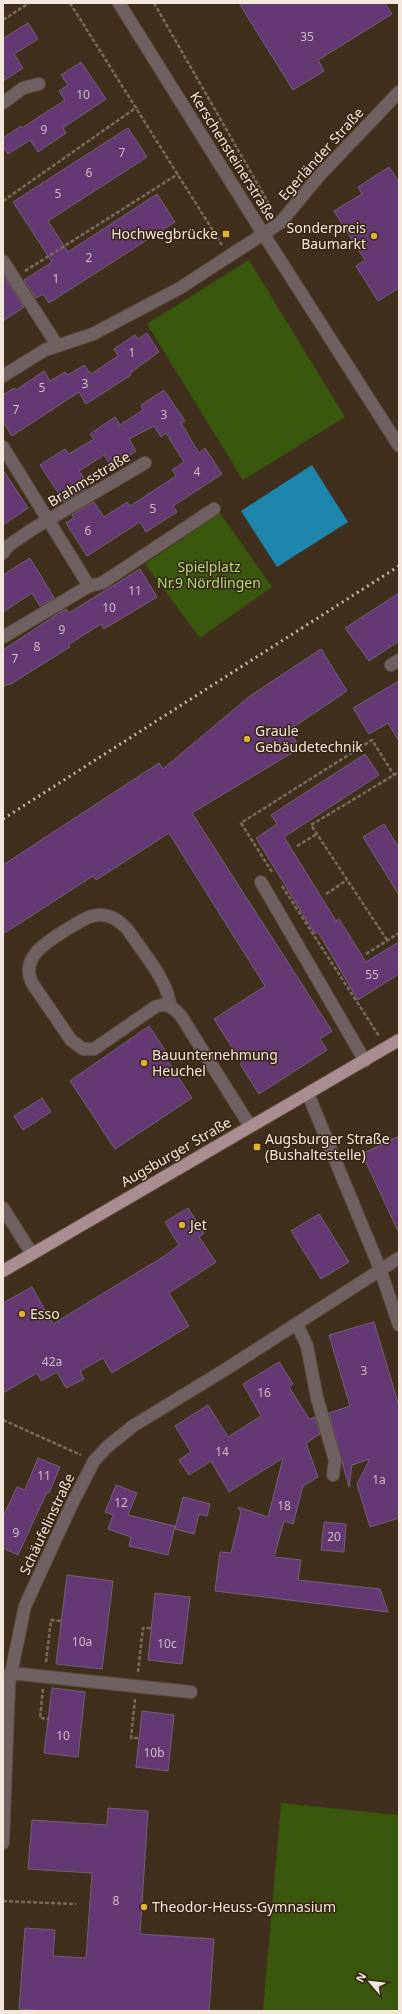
<svg xmlns="http://www.w3.org/2000/svg" width="402" height="2014" viewBox="0 0 402 2014" font-family="'Noto Sans',sans-serif">
<style>
.green{fill:#39570d}
.water{fill:#1e86ad}
.building{fill:#643873;stroke:#726178}
.lines{fill:none;stroke-linecap:round;stroke-linejoin:round}
.minor-casing{stroke:#5d4c3c;stroke-width:14}
.major-casing{stroke:#5d4c3c;stroke-width:14}
.path{stroke:#7b6b5b;stroke-width:2.5;stroke-dasharray:4 2;stroke-linecap:butt}
.minor{stroke:#6f6162;stroke-width:12}
.major{stroke:#a98d90;stroke-width:12}
.rail{stroke:#c4b7aa;stroke-width:3;stroke-dasharray:2 4;stroke-linecap:butt}
.poi-dot{fill:#dcb233;stroke:#372513;stroke-width:1.5}
.labels{text-anchor:middle;stroke-width:3;stroke-linejoin:round;paint-order:stroke}
.number-label{font-size:12px;fill:#cfbbc2}
.street-label{font-size:14px;fill:#f3e7dc;stroke:#372513}
.poi-label{font-size:14px;fill:#f3e7dc;stroke:#372513;text-anchor:start}
.park-label{font-size:14px;fill:#afdf7e;stroke:#372513}
</style>
<rect width="100%" height="100%" fill="#412f1d"/>
<!-- green -->
<g class="green">
<path d="M249,260L345,417L243,480L147,324Z"/>
<path d="M220,513L272,587L200,638L145,564Z"/>
<path d="M281,1803L399,1815V2011H263Z"/>
</g>
<!-- water -->
<path class="water" d="M312,465L348,522L277,567L241,511Z"/>
<!-- building -->
<g class="building">
<path d="M239,3H385L392,14L318,60L324,71L293,90Z"/>
<path d="M28,23L38,39L14,54L23,68L3,81V36L4,38Z"/>
<path d="M81,62L106,99L63,128L66,133L38,152L30,140L8,154L3,147V138L21,126L22,128L65,100L59,91L68,85L61,75Z"/>
<path d="M128,128L147,157L48,221L68,252L157,194L175,222L49,303L43,294L36,298L24,280L52,262L13,202Z"/>
<path d="M389,167L399,182V288L378,301L356,266L365,260L334,211L362,194L358,187Z"/>
<path d="M3,275L24,307L3,321Z"/>
<path d="M147,333L159,352L130,373L131,375L86,404L79,392L12,436L3,422V395L14,388L16,390L44,371L50,381L65,372L68,375L84,365L91,374L118,356L114,349L135,335L138,339Z"/>
<path d="M164,390L185,421L181,423L199,453L205,448L222,474L173,506L177,512L146,532L140,522L87,556L66,523L74,518L72,515L94,502L104,517L127,502L130,506L176,476L172,470L184,462L166,433L161,437L154,426L129,439L136,451L112,467L104,455L79,471L87,483L84,485L86,489L64,502L40,465L65,449L69,454L94,439L90,434L115,417L120,425L143,410L141,405Z"/>
<path d="M3,470L28,508L3,525Z"/>
<path d="M30,558L54,598L40,606L32,593L3,612V575Z"/>
<path d="M140,569L157,597L104,629L101,624L68,645L70,647L9,685L8,684L3,687V650L62,611L66,609L69,613Z"/>
<path d="M399,593V641L369,661L345,628Z"/>
<path d="M321,649L347,691L289,730L300,748L192,813L332,1031L320,1039L327,1050L259,1094L240,1064L242,1063L214,1019L265,986L169,833L96,880L93,876L3,934V865L159,763L163,769L250,696Z"/>
<path d="M399,681V741L388,723L369,734L353,708Z"/>
<path d="M365,754L379,775L284,837L336,921L339,919L366,962L399,942V974L358,1000L318,932L315,934L256,838L277,824L271,815Z"/>
<path d="M384,824L399,848V895L363,837Z"/>
<path d="M149,1026L167,1053L164,1055L192,1098L115,1149L70,1081Z"/>
<path d="M42,1098L51,1112L23,1130L14,1116Z"/>
<path d="M399,1136V1233L362,1154Z"/>
<path d="M188,1208L204,1233L199,1237L216,1262L169,1293L189,1326L112,1373L103,1358L80,1371L84,1379L66,1388L57,1372L41,1381L37,1373L3,1393V1303L32,1287L53,1324L166,1255L179,1245L165,1222Z"/>
<path d="M319,1214L349,1262L321,1279L291,1231Z"/>
<path d="M374,1322L399,1406V1518L370,1527L357,1484L370,1459L352,1465L349,1487L329,1413L350,1406L329,1335Z"/>
<path d="M279,1362L293,1384L289,1387L309,1419L315,1417L320,1434L306,1443L318,1477L303,1486L293,1524L284,1521L274,1557L301,1560L298,1580L380,1589L388,1612L215,1591L220,1552L231,1553L241,1512L238,1507L268,1517L283,1458L229,1492L211,1461L189,1475L179,1460L191,1452L175,1426L208,1405L228,1437L261,1416L243,1384Z"/>
<path d="M38,1458L60,1467L49,1493L47,1492L18,1555L3,1548V1517L17,1487L25,1490Z"/>
<path d="M116,1485L137,1493L128,1515L175,1526L168,1555L129,1546L131,1537L108,1529L113,1515L105,1512Z"/>
<path d="M183,1497L210,1504L207,1516L199,1514L194,1534L175,1529Z"/>
<path d="M324,1522L346,1524L344,1552L321,1550Z"/>
<path d="M67,1575L113,1581L102,1669L56,1664Z"/>
<path d="M155,1593L190,1597L182,1664L148,1660Z"/>
<path d="M52,1688L85,1692L78,1757L44,1753Z"/>
<path d="M142,1711L174,1715L168,1771L136,1767Z"/>
<path d="M108,1808L148,1811L140,1934L214,1939L209,2011H45L19,2009L25,1928L55,1930L53,1956L86,1958L92,1873L28,1869L32,1820L107,1825Z"/>
</g>
<g class="lines">
<!-- minor casing -->
<g class="minor-casing">
<g id="minor">
<path d="M119,3L264,235L399,446"/>
<path d="M3,103L23,88L39,84"/>
<path d="M3,261L57,345"/>
<path d="M3,376L45,350L93,334L180,288L280,223L319,176L399,92"/>
<path d="M3,447L89,586"/>
<path d="M3,553L8,546L31,530L145,463"/>
<path d="M3,637L89,586L102,583L214,509"/>
<path d="M391,665L399,660"/>
<path d="M261,882L365,1061"/>
<path d="M170,1007C170,983 141,950 128,930C120,921 112,915 99,915C88,915 78,923 69,928C50,940 19,956 32,983L71,1040L83,1049H94L155,1007C166,1002 173,1007 181,1016L250,1126"/>
<path d="M308,1094L380,1269L399,1325"/>
<path d="M3,1208L32,1254"/>
<path d="M297,1324L307,1346L317,1398L335,1460L333,1475"/>
<path d="M10,1673L191,1692"/>
<path d="M3,1843L9,1683L25,1606L70,1508L94,1461L107,1447L133,1426L223,1371L399,1258"/>
</g>
</g>
<!-- major casing -->
<g class="major-casing">
<path id="major" d="M3,1271L399,1040"/>
</g>
<!-- path -->
<g class="path">
<path d="M70,3L222,245"/>
<path d="M154,3L273,211"/>
<path d="M3,20L29,3"/>
<path d="M3,201L137,107"/>
<path d="M25,271L178,174"/>
<path d="M297,846L317,834"/>
<path d="M272,872L241,823L372,740L394,775"/>
<path d="M282,886L379,1036"/>
<path d="M326,894L347,880"/>
<path d="M387,940L311,825L399,772"/>
<path d="M366,954L399,933"/>
<path d="M3,1420L81,1455"/>
<path d="M46,1662L51,1620L61,1621"/>
<path d="M138,1672L143,1628H151"/>
<path d="M43,1689L40,1718L49,1719"/>
<path d="M135,1699L131,1738H139"/>
<path d="M3,1901L76,1904"/>
</g>
<!-- minor -->
<use href="#minor" class="minor"/>
<!-- major -->
<use href="#major" class="major"/>
<!-- rail -->
<path class="rail" d="M3,819L399,566"/>
</g>
<!-- markers -->
<g class="poi-dot">
<rect x="222" y="230" width="8" height="8" rx="2"/>
<circle cx="374" cy="236" r="4"/>
<circle cx="247" cy="739" r="4"/>
<circle cx="144" cy="1063" r="4"/>
<rect x="253" y="1143" width="8" height="8" rx="2"/>
<circle cx="182" cy="1225" r="4"/>
<circle cx="22" cy="1314" r="4"/>
<circle cx="144" cy="1907" r="4"/>
</g>
<g class="labels">
<!-- number labels -->
<g class="number-label">
<text x="307" y="41">35</text>
<text x="83" y="99">10</text>
<text x="44" y="134">9</text>
<text x="122" y="157">7</text>
<text x="89" y="177">6</text>
<text x="58" y="198">5</text>
<text x="89" y="262">2</text>
<text x="56" y="283">1</text>
<text x="132" y="357">1</text>
<text x="85" y="388">3</text>
<text x="42" y="392">5</text>
<text x="16" y="414">7</text>
<text x="164" y="419">3</text>
<text x="197" y="476">4</text>
<text x="153" y="513">5</text>
<text x="88" y="535">6</text>
<text x="135" y="595">11</text>
<text x="109" y="612">10</text>
<text x="62" y="634">9</text>
<text x="37" y="651">8</text>
<text x="15" y="663">7</text>
<text x="372" y="979">55</text>
<text x="52" y="1366">42a</text>
<text x="364" y="1375">3</text>
<text x="264" y="1397">16</text>
<text x="222" y="1456">14</text>
<text x="44" y="1480">11</text>
<text x="379" y="1484">1a</text>
<text x="121" y="1507">12</text>
<text x="284" y="1510">18</text>
<text x="16" y="1537">9</text>
<text x="334" y="1541">20</text>
<text x="82" y="1646">10a</text>
<text x="167" y="1648">10c</text>
<text x="63" y="1740">10</text>
<text x="154" y="1757">10b</text>
<text x="116" y="1905">8</text>
</g>
<!-- street labels -->
<g class="street-label">
<text transform="translate(321 154) rotate(-48)" y="5">Egerländer Straße</text>
<text transform="translate(233 156) rotate(58)" y="5">Kerschensteinerstraße</text>
<text transform="translate(89 479) rotate(-31)" y="5">Brahmsstraße</text>
<text transform="translate(176 1152) rotate(-30)" y="5">Augsburger Straße</text>
<text transform="translate(47 1524) rotate(-65)" y="5">Schäufelinstraße</text>
</g>
<!-- poi labels -->
<g class="poi-label">
<text x="366" y="233" text-anchor="end">Sonderpreis<tspan x="366" dy="16">Baumarkt</tspan></text>
<text x="218" y="239" text-anchor="end">Hochwegbrücke</text>
<text x="255" y="736">Graule<tspan x="255" dy="16">Gebäudetechnik</tspan></text>
<text x="152" y="1060">Bauunternehmung<tspan x="152" dy="16">Heuchel</tspan></text>
<text x="265" y="1144">Augsburger Straße<tspan x="265" dy="16">(Bushaltestelle)</tspan></text>
<text x="190" y="1230">Jet</text>
<text x="30" y="1319">Esso</text>
<text x="152" y="1912">Theodor-Heuss-Gymnasium</text>
</g>
<!-- park labels -->
<g class="park-label">
<text x="209" y="572">Spielplatz<tspan x="209" dy="16">Nr.9 Nördlingen</tspan></text>
</g>
</g>
<!-- border -->
<rect width="402" height="2014" fill="none" stroke="#f3e7dc" stroke-width="8"/>
<!-- north arrow -->
<g transform="translate(370 1982) rotate(298)" stroke="#372513" stroke-width="3" paint-order="stroke">
<path d="M0-3L7 15L0 10L-7 15Z" fill="#f3e7dc"/>
<text y="-6" font-size="11" font-weight="bold" text-anchor="middle" fill="#f3e7dc">N</text>
</g>
</svg>
